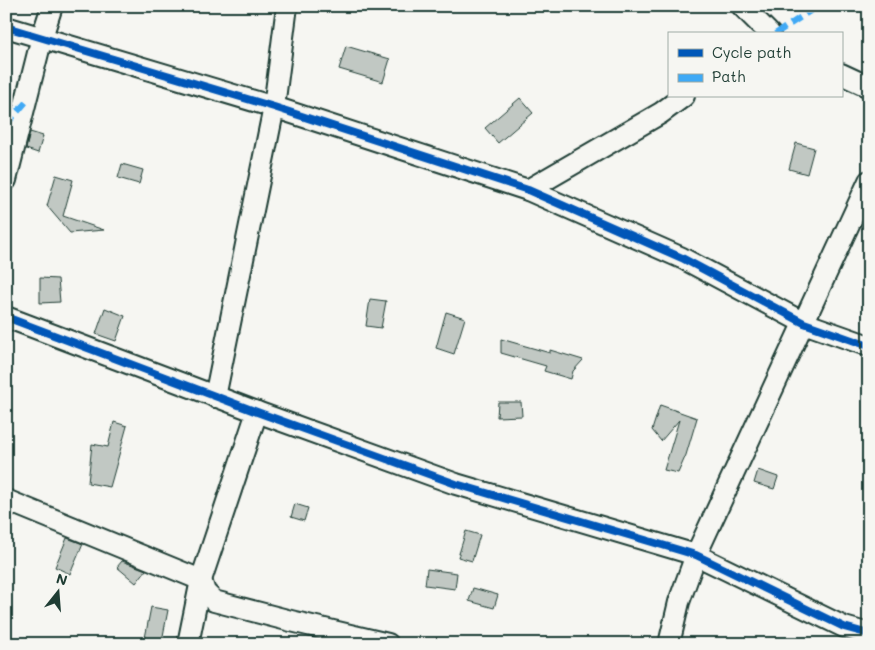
<svg xmlns="http://www.w3.org/2000/svg" width="875" height="650" viewBox="0 0 875 650" font-family="Mali,sans-serif">
<style>
.building{fill:#c1c8c3;stroke:#1f3d34}
.lines{fill:none;stroke-linecap:round;stroke-linejoin:round}
.street-casing{stroke:#1f3d34;stroke-width:24}
.street{stroke:#f6f6f2;stroke-width:20}
.quiet{stroke:#3fa9f5;stroke-width:6;stroke-dasharray:12 6;stroke-linecap:butt}
.cycleway-casing{stroke:#f6f6f2;stroke-width:11}
.cycleway{stroke:#0057b8;stroke-width:8}
</style>
<rect width="100%" height="100%" fill="#f6f6f2"/>
<filter id="ink" filterUnits="userSpaceOnUse"><feTurbulence type="fractalNoise" baseFrequency=".02" numOctaves="2"/><feDisplacementMap in="SourceGraphic" scale="10" xChannelSelector="R" yChannelSelector="G"/><feConvolveMatrix kernelMatrix="1 2 1 2 8 2 1 2 1" color-interpolation-filters="sRGB"/></filter>
<g filter="url(#ink)">
<!-- building -->
<g class="building">
<path d="M346,46L390,59L383,82L339,69Z"/>
<path d="M520,98L533,113L498,143L485,128Z"/>
<path d="M30,132L43,136L38,153L26,149Z"/>
<path d="M796,143L814,148L807,174L789,169Z"/>
<path d="M122,164L143,170L139,184L118,178Z"/>
<path d="M56,175L73,180L63,216L104,230L70,233L47,206Z"/>
<path d="M40,278L58,279L60,302L40,303Z"/>
<path d="M370,299L386,301L381,328L366,326Z"/>
<path d="M105,308L125,316L116,341L96,334Z"/>
<path d="M446,312L465,318L454,354L436,348Z"/>
<path d="M501,339L550,353V350L583,360L573,371L571,379L544,371L546,366L501,353Z"/>
<path d="M498,402H521L522,416L497,417Z"/>
<path d="M660,405L697,418L686,455L678,473L664,470L679,420L661,441L652,430Z"/>
<path d="M114,422L127,426L110,487L88,483L92,444L108,447Z"/>
<path d="M758,470L778,477L774,489L754,483Z"/>
<path d="M295,504L308,508L304,521L291,517Z"/>
<path d="M466,531L480,535L472,561L458,557Z"/>
<path d="M67,538L83,544L70,574L55,567Z"/>
<path d="M122,561L146,570L136,583L117,567Z"/>
<path d="M427,569L457,573L455,589L425,585Z"/>
<path d="M473,588L498,595L494,608L469,601Z"/>
<path d="M151,607L168,610L162,641L145,638Z"/>
</g>
<g class="lines">
<!-- street casing -->
<g class="street-casing">
<g id="street">
<path d="M742,6L770,34"/>
<path d="M6,27L274,107L528,190L682,258L804,323L869,346"/>
<path d="M841,74L869,87"/>
<path d="M6,180L42,37L52,6"/>
<path d="M528,190L661,113L684,96"/>
<path d="M6,317L257,412L456,484L696,555L844,627L869,634"/>
<path d="M215,397L274,107L287,6"/>
<path d="M6,500L201,580L205,592L214,601L291,621L388,644"/>
<path d="M188,644L201,580L257,412"/>
<path d="M669,644L679,602L696,555L869,181"/>
</g>
</g>
<!-- street -->
<use href="#street" class="street"/>
<!-- quiet -->
<g class="quiet">
<path d="M775,34L818,6"/>
<path d="M6,125L26,102"/>
</g>
<!-- cycleway casing -->
<g class="cycleway-casing">
<g id="cycleway">
<path d="M6,27L274,107L528,190L682,258L804,323L869,346"/>
<path d="M6,317L257,412L456,484L696,555L844,627L869,634"/>
</g>
</g>
<!-- cycleway -->
<use href="#cycleway" class="cycleway"/>
</g>
</g>
<!-- margin -->
<rect width="875" height="650" fill="none" stroke="#f6f6f2" stroke-width="25"/>
<rect x="12" y="12" width="850" height="625" fill="none" stroke="#1f3d34" stroke-width="2" filter="url(#ink)"/>
<!-- legend -->
<rect x="668" y="32" width="175" height="65" fill="#f6f6f2" stroke="#a0aca6"/>
<rect x="678" y="49" width="25" height="8" fill="#0057b8" stroke="#a0aca6"/>
<text x="712" y="58" font-size="15" fill="#1f3d34">Cycle path</text>
<rect x="678" y="74" width="25" height="8" fill="#3fa9f5" stroke="#a0aca6"/>
<text x="712" y="82" font-size="15" fill="#1f3d34">Path</text>
<!-- north arrow -->
<g transform="translate(58 592) rotate(17)" stroke="#f6f6f2" stroke-width="4" paint-order="stroke">
<path d="M0-4L9 19L0 12L-9 19Z" fill="#1f3d34"/>
<text y="-8" font-size="14" font-weight="bold" text-anchor="middle" fill="#1f3d34">N</text>
</g>
</svg>
